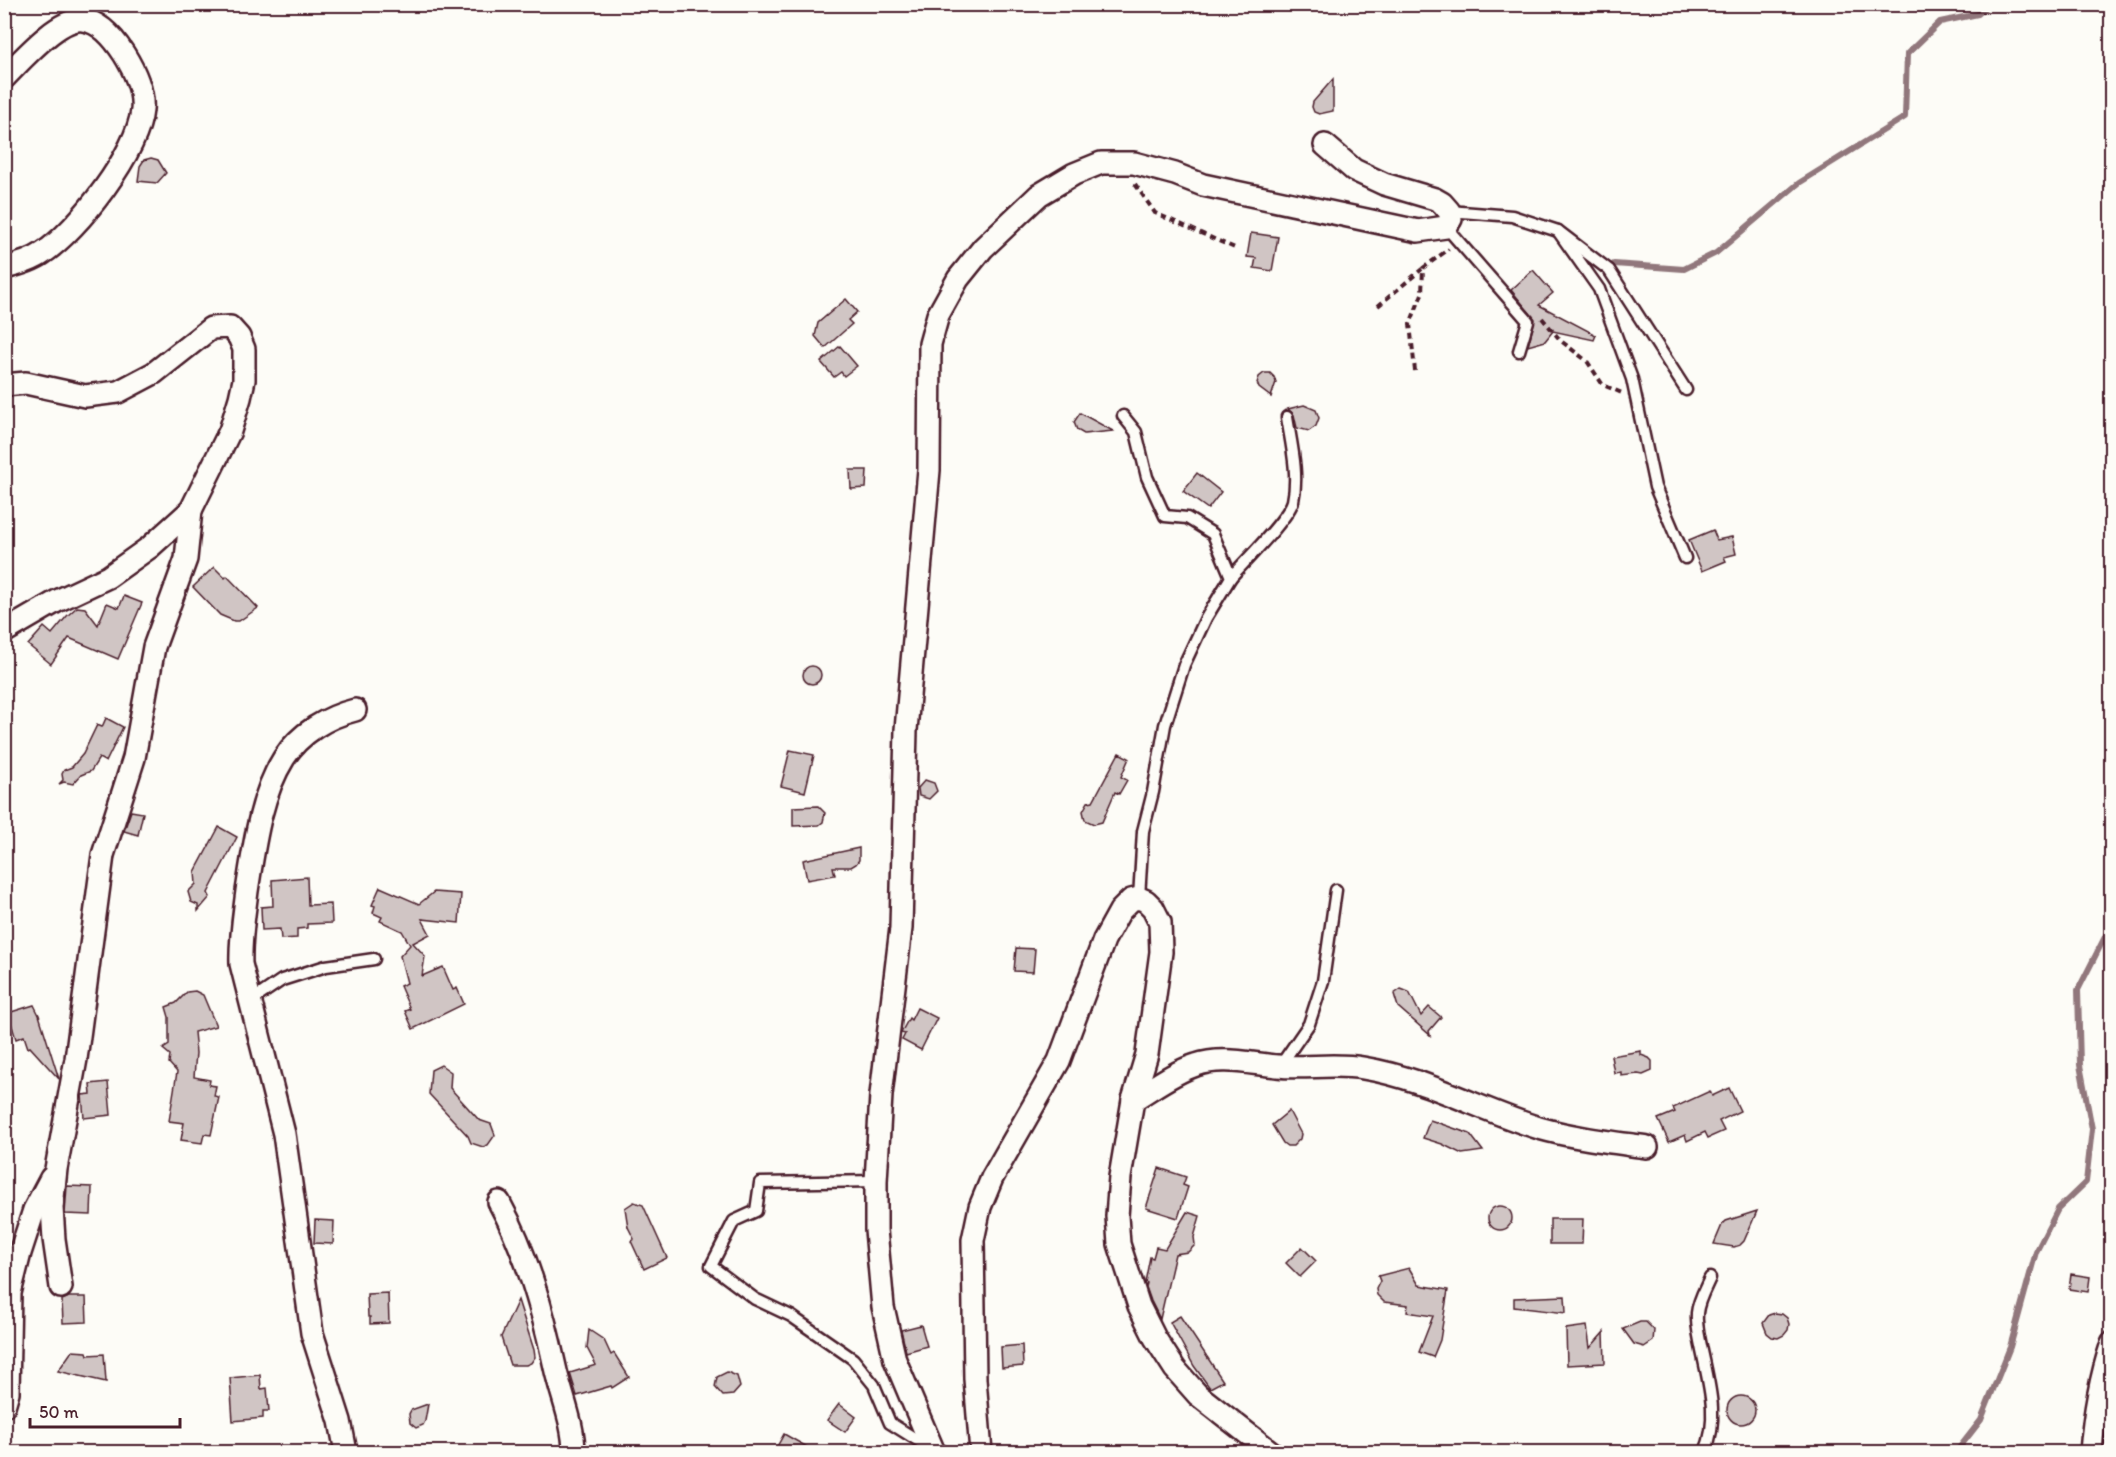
<svg xmlns="http://www.w3.org/2000/svg" width="2116" height="1457" viewBox="0 0 2116 1457" font-family="Itim,sans-serif">
<style>
.lines{fill:none;stroke-linecap:round;stroke-linejoin:round}
.stream{stroke:#91777b;stroke-width:6}
.building{fill:#d0c5c4;stroke:#4a1f2b;stroke-width:1.5}
.lane-casing{stroke:#4a1f2b;stroke-width:15}
.street-casing{stroke:#4a1f2b;stroke-width:26}
.path{stroke:#4a1f2b;stroke-width:4;stroke-dasharray:6 4.5;stroke-linecap:butt}
.lane{stroke:#fdfcf7;stroke-width:10}
.street{stroke:#fdfcf7;stroke-width:21}
</style>
<rect width="100%" height="100%" fill="#fdfcf7"/>
<filter id="ink" filterUnits="userSpaceOnUse"><feTurbulence type="fractalNoise" baseFrequency=".0167" numOctaves="2"/><feDisplacementMap in="SourceGraphic" scale="12" xChannelSelector="R" yChannelSelector="G"/><feConvolveMatrix kernelMatrix="1 2 1 2 8 2 1 2 1" color-interpolation-filters="sRGB"/></filter>
<g filter="url(#ink)">
<g class="lines">
<!-- stream -->
<g class="stream">
<path d="M1614,264L1684,269L1716,253L1799,183L1905,117L1907,54L1940,22L1978,14L1989,4"/>
<path d="M1956,1452L1981,1420L2010,1347L2036,1252L2058,1209L2086,1182L2092,1129L2080,1065L2078,990L2112,923"/>
</g>
</g>
<!-- building -->
<g class="building">
<path d="M1333,79V111L1319,114L1314,112L1312,107L1313,102Z"/>
<path d="M151,158L158,160L166,173L157,183L138,181L140,166L144,160Z"/>
<path d="M1251,233L1278,237L1272,271L1254,268L1256,258L1247,257Z"/>
<path d="M1533,270L1553,293L1539,305L1596,335L1594,340L1553,331L1545,341L1528,346L1535,319L1511,290Z"/>
<path d="M846,299L857,312L848,320L852,324L825,348L815,336L818,323Z"/>
<path d="M840,346L857,366L844,376L841,372L834,377L821,362Z"/>
<path d="M1264,373H1270L1274,377L1276,382L1271,397L1259,388L1257,383L1259,377Z"/>
<path d="M1304,405L1316,410L1319,418L1316,426L1309,431L1297,428L1294,415L1288,409Z"/>
<path d="M1080,413L1113,431L1084,434L1077,430L1074,422Z"/>
<path d="M850,470H867L866,488L851,489Z"/>
<path d="M1197,473L1221,492L1208,509L1183,491Z"/>
<path d="M1713,530L1717,540L1732,537L1736,554L1724,557L1726,561L1702,571L1689,540Z"/>
<path d="M214,567L225,578L227,576L258,608L239,621H234L220,615L193,587Z"/>
<path d="M124,596L142,603L118,659L69,638L51,664L28,645L44,627L52,634L67,616L77,607L85,608L98,625L107,603L119,608Z"/>
<circle cx="812" cy="675" r="9"/>
<path d="M106,718L123,727L106,762L99,758L91,771L81,775L73,784L64,782L59,784L63,780L62,774L64,770L72,767L83,754L97,725L102,727Z"/>
<path d="M790,750L814,755L805,792L781,786Z"/>
<path d="M1119,753L1129,758L1121,777L1127,780L1119,794L1115,792L1102,822L1094,824L1085,820L1083,811L1088,802L1093,801Z"/>
<path d="M925,780L934,783L937,791L929,799L919,796L918,788Z"/>
<path d="M818,806L825,813L823,822L819,825L793,826V807Z"/>
<path d="M131,811L143,813L138,835L124,831Z"/>
<path d="M219,827L237,837L208,893L210,897L198,911V905L191,902L188,892L196,884L195,872Z"/>
<path d="M859,848V860L856,864L851,867H833L835,875L807,880L803,860Z"/>
<path d="M307,877L308,905L331,904L332,923L307,924V928L297,929V938L281,939L280,929L262,930L261,907L273,906L272,880Z"/>
<path d="M380,887L419,904L434,892L461,894L459,923L422,919L430,934L413,943L425,956L422,976L443,967L453,990L457,988L464,1004L413,1029L405,1011L410,1009L400,986L407,983L400,956L410,945L402,931L380,921L382,917L373,913L375,906L372,905Z"/>
<path d="M1016,948L1035,949L1033,972L1014,971Z"/>
<path d="M1401,989L1409,992L1421,1016L1429,1007L1441,1017L1429,1031L1430,1035L1398,1007L1394,994Z"/>
<path d="M195,991L203,995L216,1026L194,1032L196,1053L194,1077L210,1080L209,1085L216,1086L214,1096L219,1097L211,1135L204,1134L202,1143L181,1140L184,1123L169,1121L177,1072L169,1063L170,1055L163,1049L169,1045V1017L166,1007L176,1003L187,992Z"/>
<path d="M34,1005L39,1015L59,1079L30,1047L28,1048L24,1036L16,1039L8,1013Z"/>
<path d="M917,1008L937,1018L921,1050L902,1040L905,1034L901,1033L909,1018L911,1020Z"/>
<path d="M1641,1051V1055L1649,1058L1652,1061V1071L1643,1075L1638,1074L1621,1076V1072L1614,1073L1611,1056Z"/>
<path d="M441,1065L451,1072L450,1088L479,1120L491,1124L495,1135L488,1145L483,1147L471,1143L468,1136L429,1094L431,1070Z"/>
<path d="M108,1082L111,1115L84,1118L82,1095L91,1094L90,1084Z"/>
<path d="M1729,1088L1740,1111L1719,1121L1724,1131L1708,1138L1705,1132L1687,1141L1685,1135L1669,1142L1658,1119L1675,1112L1673,1108L1710,1091L1712,1096Z"/>
<path d="M1289,1111L1301,1134L1300,1139L1293,1146H1287L1283,1143L1272,1125Z"/>
<path d="M1430,1120L1470,1134L1483,1151L1462,1154L1442,1144L1423,1138Z"/>
<path d="M1159,1168L1186,1177L1183,1185L1188,1187L1178,1218L1146,1208Z"/>
<path d="M67,1186L92,1187L91,1215L65,1214Z"/>
<path d="M634,1202L643,1205L667,1258L644,1269L631,1241L634,1239L628,1227L625,1208Z"/>
<circle cx="1500" cy="1218" r="12"/>
<path d="M1757,1211L1744,1241L1740,1245L1734,1247L1714,1244L1722,1225L1726,1221Z"/>
<path d="M1187,1212L1200,1216L1194,1237L1195,1245L1188,1252L1175,1254L1160,1319L1151,1301L1146,1287L1147,1283L1145,1282L1150,1257L1153,1258L1156,1247L1165,1249Z"/>
<path d="M1550,1219H1583L1582,1244H1550Z"/>
<path d="M315,1220L334,1221L333,1244L314,1243Z"/>
<path d="M1302,1247L1316,1261L1300,1277L1286,1263Z"/>
<path d="M1409,1268L1419,1285L1448,1290L1440,1340L1433,1357L1419,1352L1433,1316L1407,1312L1408,1305L1384,1302L1377,1295L1376,1289L1380,1281L1378,1276Z"/>
<path d="M2071,1274L2090,1277L2088,1292L2069,1289Z"/>
<path d="M388,1293L389,1323L370,1324V1317H368L367,1294Z"/>
<path d="M1565,1296L1566,1313L1514,1307V1298Z"/>
<path d="M69,1297H86L87,1322L63,1323L62,1300Z"/>
<path d="M518,1300L534,1350L535,1357L531,1363L526,1365H510L501,1337Z"/>
<path d="M1775,1313L1782,1314L1787,1318L1789,1324L1788,1330L1784,1335L1778,1338L1772,1337L1767,1333L1763,1323L1769,1315Z"/>
<path d="M1180,1316L1223,1381L1210,1388L1194,1366L1170,1322Z"/>
<path d="M1640,1322H1646L1654,1330L1653,1341L1644,1347L1634,1344L1623,1329Z"/>
<path d="M921,1325L927,1346L906,1352L901,1330Z"/>
<path d="M1587,1326L1590,1348L1604,1332L1605,1363L1567,1365L1566,1329Z"/>
<path d="M589,1330L604,1340L611,1355L614,1353L629,1377L612,1388L611,1386L577,1396L570,1373L596,1365L587,1348Z"/>
<path d="M1022,1345L1023,1366L1002,1368L1001,1347Z"/>
<path d="M72,1351L87,1352L88,1355L104,1354L106,1382L58,1371Z"/>
<path d="M727,1372L737,1376L740,1387L733,1395L723,1396L715,1387L717,1377Z"/>
<path d="M260,1375L261,1389L267,1388L269,1411H263V1418L233,1421L230,1378Z"/>
<circle cx="1741" cy="1410" r="14"/>
<path d="M428,1404L425,1421L423,1425L416,1428L410,1423L409,1414L411,1410Z"/>
<path d="M839,1404L856,1417L845,1432L827,1420Z"/>
<path d="M784,1434L816,1452H774Z"/>
</g>
<g class="lines">
<!-- lane casing -->
<g class="lane-casing">
<g id="lane">
<path d="M1449,211L1512,216L1558,231L1609,270L1686,390"/>
<path d="M1446,227L1528,321L1519,351"/>
<path d="M1558,231L1599,289L1632,379L1655,487L1685,558"/>
<path d="M1123,416L1136,432L1147,477L1165,516L1187,518L1213,534L1231,577L1206,618L1184,665L1165,725L1153,792L1143,831L1139,898"/>
<path d="M1231,577C1245,561 1288,519 1293,501C1299,474 1291,443 1287,417"/>
<path d="M251,1001L282,980L326,966L374,959"/>
<path d="M1280,1066L1309,1024L1323,981L1336,890"/>
<path d="M876,1181L760,1183L756,1211L734,1221L711,1266L755,1299L791,1316L853,1359L874,1385L890,1423L930,1448"/>
<path d="M1705,1452C1720,1418 1708,1381 1701,1346C1699,1336 1696,1324 1697,1313C1698,1301 1705,1289 1710,1278"/>
</g>
</g>
<!-- street casing -->
<g class="street-casing">
<g id="street">
<path d="M4,78C20,62 59,17 83,20C101,22 115,40 124,54C134,70 144,90 142,110C138,152 78,230 43,253C32,261 17,265 4,268"/>
<path d="M4,385L26,383L85,396L118,392L154,373L211,328L230,327L239,337L244,349V380L240,398L230,431L191,510L150,547L108,577L57,601L4,632"/>
<path d="M1133,1100C1153,1088 1174,1072 1196,1065C1222,1056 1251,1064 1277,1066C1305,1069 1335,1063 1363,1068C1425,1078 1480,1110 1539,1128C1574,1138 1611,1142 1647,1147"/>
<path d="M499,1202C527,1253 543,1311 555,1367C561,1395 574,1424 574,1452"/>
<path d="M61,1287L54,1239L52,1208L56,1169L76,1059L103,855L134,758L154,647L186,559L191,510"/>
<path d="M4,1406L8,1392L10,1293L20,1253L34,1210L51,1178"/>
<path d="M346,1452L340,1421L312,1333L284,1134L241,964C240,939 244,916 247,891C254,847 260,796 284,758C300,733 327,717 355,710"/>
<path d="M934,1452L895,1360L883,1307L876,1230V1181L881,1095L901,928L906,730L929,470L930,344L938,315L958,279L983,248L1039,195L1074,174L1101,163H1134L1175,174L1203,185L1418,231L1446,227L1451,219L1449,211L1442,203L1435,199L1384,184L1354,170L1325,145"/>
<path d="M981,1452L975,1379L973,1240L980,1207L992,1178L1059,1061L1104,940L1120,911L1131,900L1139,898L1146,901L1153,908L1160,922L1161,952L1147,1054L1133,1100L1120,1177L1117,1216L1119,1244L1139,1306L1155,1338L1175,1369L1198,1395L1271,1452"/>
<path d="M2091,1452C2094,1414 2100,1379 2112,1343"/>
</g>
</g>
<!-- path -->
<g class="path">
<path d="M1135,184L1155,213L1237,249"/>
<path d="M1378,306L1422,269"/>
<path d="M1542,318L1561,341L1587,361L1603,385L1622,393"/>
<path d="M1415,371L1410,324L1422,294L1423,268L1449,249"/>
</g>
<!-- lane -->
<use href="#lane" class="lane"/>
<!-- street -->
<use href="#street" class="street"/>
</g>
</g>
<!-- margin -->
<rect width="2116" height="1457" fill="none" stroke="#fdfcf7" stroke-width="24"/>
<rect x="12" y="12" width="2092" height="1433" fill="none" stroke="#4a1f2b" stroke-width="2" filter="url(#ink)"/>
<!-- scale -->
<path d="M30 1418v9h150v-9" fill="none" stroke="#4a1f2b" stroke-width="3"/>
<text x="39" y="1418" font-size="18" fill="#4a1f2b" stroke="#fdfcf7" stroke-width="4.5" paint-order="stroke">50 m</text>
</svg>
